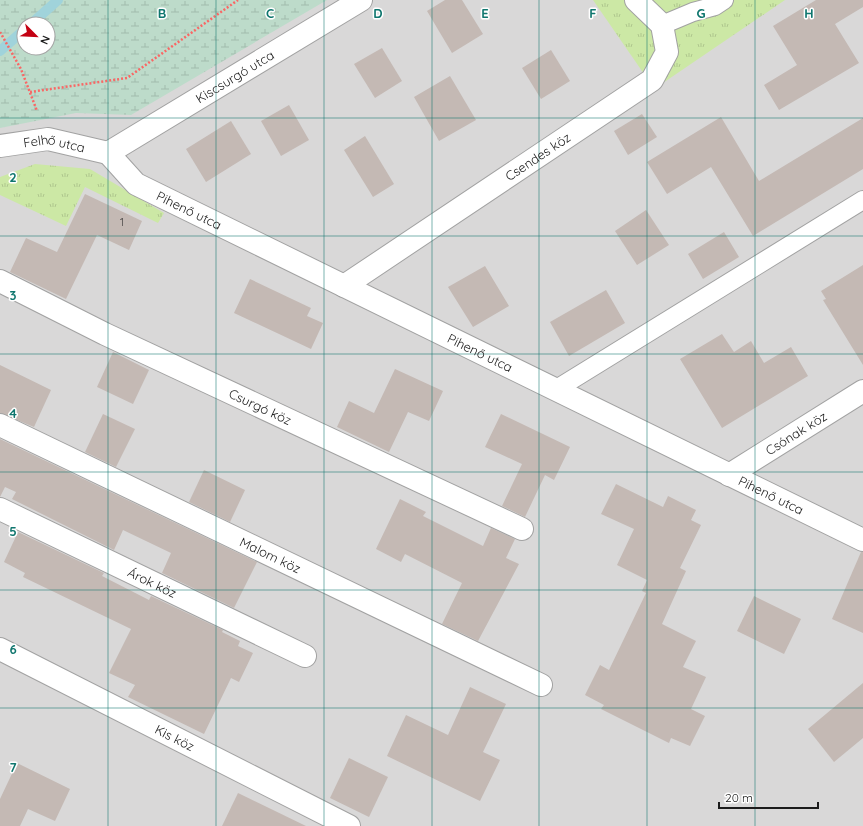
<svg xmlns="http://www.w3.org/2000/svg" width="863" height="826" viewBox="0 0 863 826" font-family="Quicksand,sans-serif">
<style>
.residential{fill:#d9d8d8;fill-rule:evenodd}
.grass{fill:url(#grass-tufts)}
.wetland{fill:url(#wetland-marsh);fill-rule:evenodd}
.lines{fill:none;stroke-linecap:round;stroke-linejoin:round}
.stream{stroke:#a0d3db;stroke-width:10}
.building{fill:#c4b9b4}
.service-casing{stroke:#a2a2a2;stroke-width:20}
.minor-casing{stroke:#a2a2a2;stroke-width:24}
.path{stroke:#f96765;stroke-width:2.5;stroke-dasharray:2 2;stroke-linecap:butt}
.service{stroke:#fff;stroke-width:18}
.minor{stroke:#fff;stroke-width:22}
.grid{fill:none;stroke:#0f766e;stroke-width:1;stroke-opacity:0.55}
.labels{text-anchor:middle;stroke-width:3;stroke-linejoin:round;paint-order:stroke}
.number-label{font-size:11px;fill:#454241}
.street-label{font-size:13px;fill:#1b1b1b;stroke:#fff}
.grid-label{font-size:13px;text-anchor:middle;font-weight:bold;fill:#0f766e;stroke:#fff;stroke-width:3;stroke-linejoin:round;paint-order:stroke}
</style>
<defs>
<pattern id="grass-tufts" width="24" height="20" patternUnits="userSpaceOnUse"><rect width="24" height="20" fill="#cce8a5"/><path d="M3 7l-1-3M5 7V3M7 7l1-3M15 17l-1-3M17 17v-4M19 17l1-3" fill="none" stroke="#afc68d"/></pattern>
<pattern id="wetland-marsh" width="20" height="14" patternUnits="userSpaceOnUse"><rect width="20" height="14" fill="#bddbca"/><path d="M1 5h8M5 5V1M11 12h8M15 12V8" fill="none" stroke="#a2bbad"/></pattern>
</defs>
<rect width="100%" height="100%" fill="#ece7e0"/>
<!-- residential -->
<path class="residential" d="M0,0H863V826H0ZM24,24H48V48H24Z"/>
<!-- grass -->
<g class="grass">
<path d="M593,0H785L660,85L644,74Z"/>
<path d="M35,164L90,169L164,213L158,223L85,187L66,226L0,195V177Z"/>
</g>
<!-- wetland -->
<path class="wetland" d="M0,0H327L131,115L76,113L0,128ZM24,24H48V48H24Z"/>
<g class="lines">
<!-- stream -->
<g class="stream">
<path d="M31,24L58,0"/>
<path d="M0,51L24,30"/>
</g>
</g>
<!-- building -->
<g class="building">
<path d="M445,0H462L483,34L452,53L427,11Z"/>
<path d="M816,0H863V7L835,24L859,63L779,110L764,85L797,65L773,26Z"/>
<path d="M382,48L402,81L375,98L354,64Z"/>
<path d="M551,50L570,81L541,99L522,68Z"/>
<path d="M450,76L476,120L439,141L414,97Z"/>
<path d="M289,105L309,140L281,156L261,121Z"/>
<path d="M642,114L657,137L628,155L614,131Z"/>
<path d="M721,117L759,181L863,118V169L753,236L711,167L667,194L647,162Z"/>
<path d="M231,121L251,154L206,182L186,149Z"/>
<path d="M365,136L394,184L373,197L344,150Z"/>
<path d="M85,194L142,221L129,250L97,235L66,299L10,272L26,238L57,252Z"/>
<path d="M646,210L669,245L637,265L615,231Z"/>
<path d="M724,232L739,257L703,279L688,254Z"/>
<path d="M863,265V365L823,300L826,299L821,291Z"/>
<path d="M485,266L509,306L473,327L448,287Z"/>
<path d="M250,279L311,308L307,316L323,323L311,349L234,313Z"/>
<path d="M606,290L625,323L569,356L550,322Z"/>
<path d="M722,334L734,352L751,341L764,363L791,347L808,376L722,428L680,359Z"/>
<path d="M113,352L149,370L133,404L97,387Z"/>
<path d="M0,365L51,390L34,427L0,413Z"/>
<path d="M395,369L443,391L429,421L408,412L389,452L337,427L349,401L374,413Z"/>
<path d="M103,414L135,429L116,467L85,452Z"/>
<path d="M501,414L570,447L554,480L545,475L525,517L502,506L522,464L485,447Z"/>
<path d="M0,439L257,562L234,608L162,573L171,553L123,530L114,550L12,499L16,492L5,487L0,497Z"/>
<path d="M204,470L245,490L230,522L189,502Z"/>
<path d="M616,484L663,507L668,496L696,510L691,520L701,525L680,568L686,571L662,624L696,641L683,667L706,677L691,709L705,716L690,746L671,738L669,743L601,709L604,705L585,695L600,665L609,670L646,593L642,591L647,580L617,565L634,529L601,514Z"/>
<path d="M400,499L426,512L423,516L483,546L491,528L515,539L506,558L519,564L478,641L442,624L462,583L405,554L401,562L376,549Z"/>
<path d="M18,532L104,573L102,576L149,600L151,596L223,630L222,632L240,641L238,646L253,653L239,682L231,678L204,734L128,697L135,685L109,673L131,629L23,577L25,573L4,562Z"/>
<path d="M861,552H863V633L832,619Z"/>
<path d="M754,596L801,619L784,654L737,631Z"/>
<path d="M863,683V738L834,762L808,729Z"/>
<path d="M470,687L506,704L483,752L500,760L480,801L387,756L406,715L448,735Z"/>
<path d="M349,758L388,777L369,817L330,798Z"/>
<path d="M17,763L70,789L55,821L28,809L20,826H0V799Z"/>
<path d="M238,793L306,826H222Z"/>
</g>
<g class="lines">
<!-- service casing -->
<g class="service-casing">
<g id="service">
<path d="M662,25L693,12L715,6L724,0"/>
<path d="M555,390L863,200"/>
</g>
</g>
<!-- minor casing -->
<g class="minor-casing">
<g id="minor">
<path id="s1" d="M0,146L48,139L108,153"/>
<path id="s2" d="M108,153L136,184L863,540"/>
<path id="s3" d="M108,153L361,0"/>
<path id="s4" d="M0,281L105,334L522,529"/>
<path id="s5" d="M344,286L652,80L667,52L662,25L636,0"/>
<path id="s6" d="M0,425L541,685"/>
<path id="s7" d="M729,475L863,391"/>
<path id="s8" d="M0,509L305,656"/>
<path id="s9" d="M0,649L349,826"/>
</g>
</g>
<!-- path -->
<g class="path">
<path d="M0,32L21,69L37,111"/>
<path d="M30,92L127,78L238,0"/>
</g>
<!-- service -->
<use href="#service" class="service"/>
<!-- minor -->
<use href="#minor" class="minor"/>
</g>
<!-- grid -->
<path class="grid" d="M108,0V826M216,0V826M324,0V826M432,0V826M539,0V826M647,0V826M755,0V826M0,118H863M0,236H863M0,354H863M0,472H863M0,590H863M0,708H863"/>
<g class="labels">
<!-- number labels -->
<g class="number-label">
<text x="122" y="226">1</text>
</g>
<!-- street labels -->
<g class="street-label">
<text dy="5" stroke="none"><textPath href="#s3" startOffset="148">Kiscsurgó utca</textPath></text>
<text dy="5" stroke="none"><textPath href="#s1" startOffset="55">Felhő utca</textPath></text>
<text dy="5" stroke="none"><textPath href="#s5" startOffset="233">Csendes köz</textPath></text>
<text dy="5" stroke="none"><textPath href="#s2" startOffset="101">Pihenő utca</textPath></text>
<text dy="5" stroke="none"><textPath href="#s2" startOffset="425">Pihenő utca</textPath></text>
<text dy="5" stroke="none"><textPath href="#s4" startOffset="289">Csurgó köz</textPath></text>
<text dy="5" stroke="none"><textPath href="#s7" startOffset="79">Csónak köz</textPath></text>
<text dy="5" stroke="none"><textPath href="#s2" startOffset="749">Pihenő utca</textPath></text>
<text dy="5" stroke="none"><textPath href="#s6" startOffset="300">Malom köz</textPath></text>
<text dy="5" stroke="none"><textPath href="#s8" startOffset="169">Árok köz</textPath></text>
<text dy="5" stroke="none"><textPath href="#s9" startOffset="196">Kis köz</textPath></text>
</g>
</g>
<g class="grid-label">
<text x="162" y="18">B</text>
<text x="270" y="18">C</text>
<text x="378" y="18">D</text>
<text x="485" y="18">E</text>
<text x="593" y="18">F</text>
<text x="701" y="18">G</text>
<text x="809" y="18">H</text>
<text x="13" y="182">2</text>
<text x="13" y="300">3</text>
<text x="13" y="418">4</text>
<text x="13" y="536">5</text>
<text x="13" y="654">6</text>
<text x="13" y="772">7</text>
</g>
<!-- north arrow -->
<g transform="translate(36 36) rotate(114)"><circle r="19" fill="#ffffff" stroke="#a4a4a4"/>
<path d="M0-3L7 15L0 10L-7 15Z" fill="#c40113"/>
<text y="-6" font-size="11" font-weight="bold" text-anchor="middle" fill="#1b1b1b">N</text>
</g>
<!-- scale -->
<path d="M719 802v6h99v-6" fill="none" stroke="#1b1b1b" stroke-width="2"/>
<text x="725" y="802" font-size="12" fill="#1b1b1b" stroke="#ffffff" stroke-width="3" paint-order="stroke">20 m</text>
</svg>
